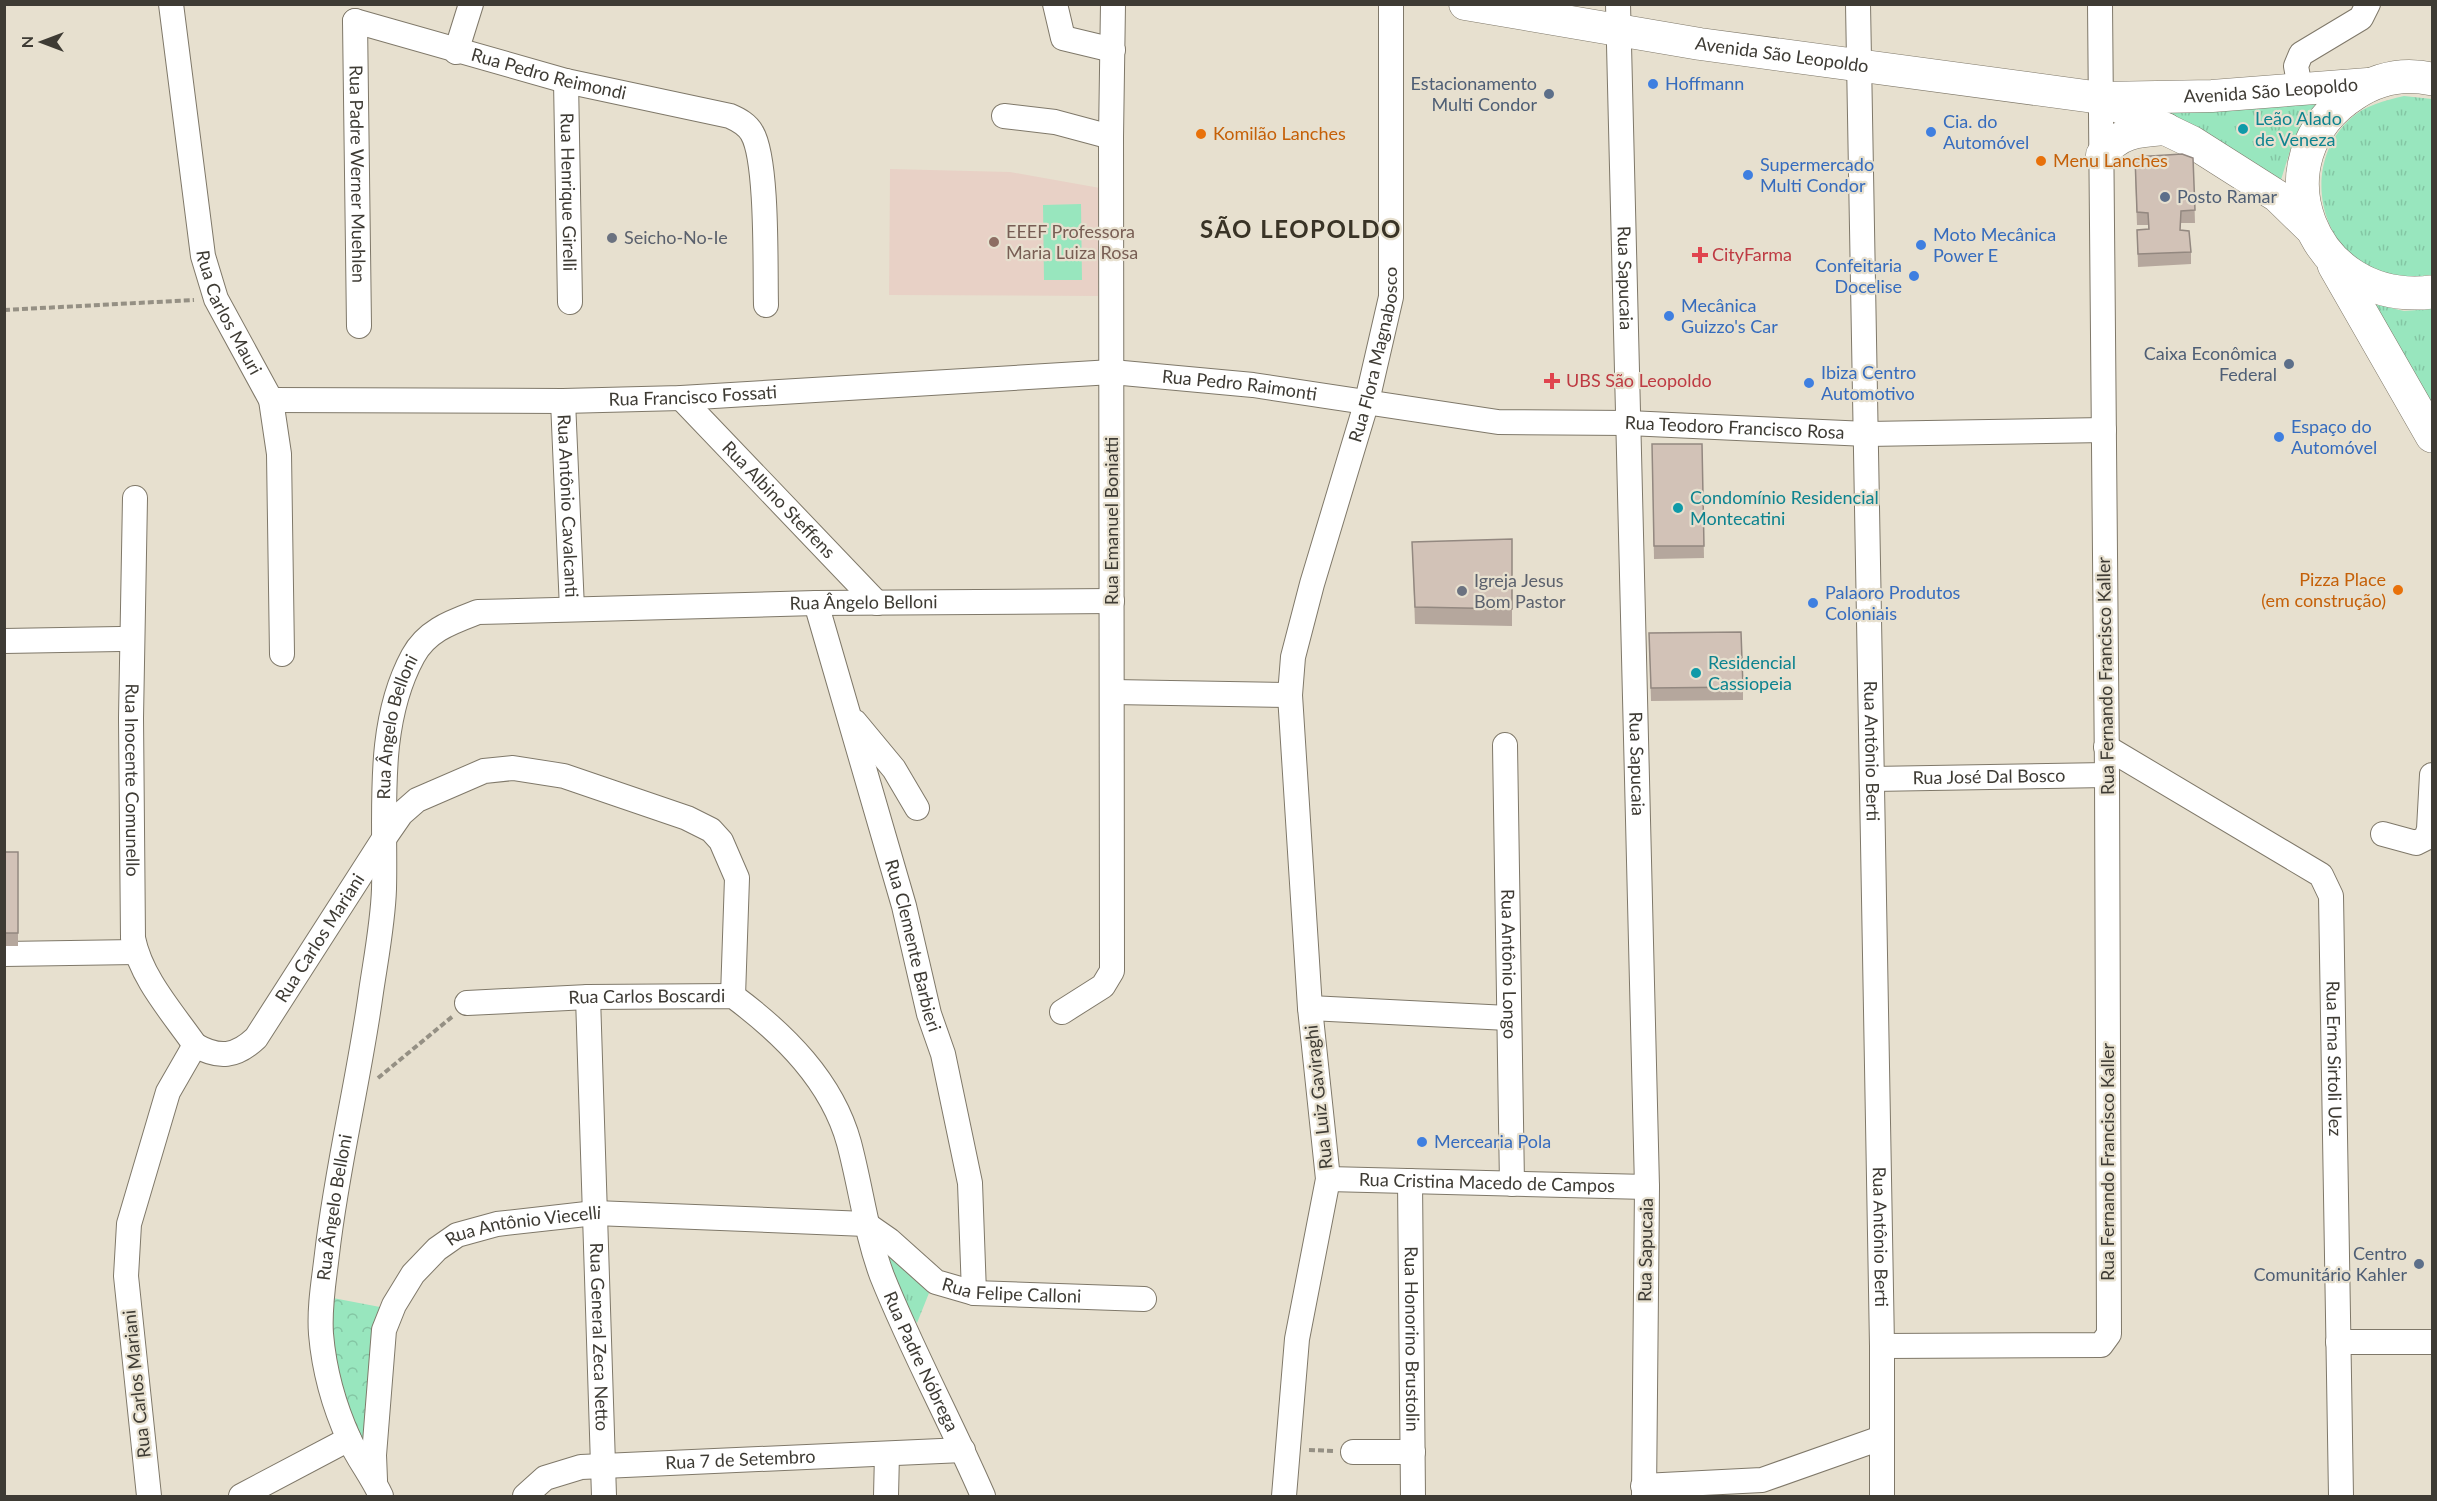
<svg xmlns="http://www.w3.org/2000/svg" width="2437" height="1501" viewBox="0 0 2437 1501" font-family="Lato,sans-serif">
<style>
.education{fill:#e8d1c6}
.grass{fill:url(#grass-tufts)}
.park{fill:url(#park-crowns)}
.pitch{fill:#98e6be}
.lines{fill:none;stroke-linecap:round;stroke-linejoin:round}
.minor-casing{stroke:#7f7869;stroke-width:26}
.major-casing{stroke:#7f7869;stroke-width:33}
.highway-casing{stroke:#7f7869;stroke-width:34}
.path{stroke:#959084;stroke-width:4;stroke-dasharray:6 3;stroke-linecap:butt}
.minor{stroke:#fff;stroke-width:24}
.major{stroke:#fff;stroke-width:32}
.highway{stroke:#fff;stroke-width:33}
.wall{fill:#b5a79d}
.building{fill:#d2c2b7;stroke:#938880;stroke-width:1.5}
.shop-dot{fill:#3f7fe0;stroke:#e7e0cf;stroke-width:2}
.service-dot{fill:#5c6f8a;stroke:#e7e0cf;stroke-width:2}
.culture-dot{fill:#0f9aa8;stroke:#e7e0cf;stroke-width:2}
.food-dot{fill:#e8710a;stroke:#e7e0cf;stroke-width:2}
.worship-dot{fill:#6b7280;stroke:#e7e0cf;stroke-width:2}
.education-dot{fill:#8d6e63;stroke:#e7e0cf;stroke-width:2}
.health-dot{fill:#e0444e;stroke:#e7e0cf;stroke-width:2}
.labels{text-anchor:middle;stroke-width:4.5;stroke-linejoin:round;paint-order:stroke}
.street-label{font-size:18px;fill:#3e3b34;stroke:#e7e0cf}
.service-label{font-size:18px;fill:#4e5e75;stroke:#e7e0cf;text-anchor:end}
.shop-label{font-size:18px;fill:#366cbe;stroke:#e7e0cf;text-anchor:start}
.culture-label{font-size:18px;fill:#0d838f;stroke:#e7e0cf;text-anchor:start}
.food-label{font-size:18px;fill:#c56008;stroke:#e7e0cf;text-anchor:start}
.education-label{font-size:18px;fill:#785e54;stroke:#e7e0cf;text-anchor:start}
.worship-label{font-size:18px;fill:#5b616d;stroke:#e7e0cf;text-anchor:start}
.health-label{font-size:18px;fill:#be3a42;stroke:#e7e0cf;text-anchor:start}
.district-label{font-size:24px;font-weight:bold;letter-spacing:1.5px;fill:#393326;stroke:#e7e0cf}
</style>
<defs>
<pattern id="grass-tufts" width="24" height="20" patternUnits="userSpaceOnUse" patternTransform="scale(1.5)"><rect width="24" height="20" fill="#98e6be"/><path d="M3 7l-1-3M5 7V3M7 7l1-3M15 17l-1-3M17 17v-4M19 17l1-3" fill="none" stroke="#84c6a4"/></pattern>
<pattern id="park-crowns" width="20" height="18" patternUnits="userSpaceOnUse" patternTransform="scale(1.5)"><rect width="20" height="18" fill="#98e6be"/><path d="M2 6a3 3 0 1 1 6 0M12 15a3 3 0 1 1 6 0" fill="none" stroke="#84c6a4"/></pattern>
</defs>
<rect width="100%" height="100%" fill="#e7e0cf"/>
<!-- education -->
<path class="education" d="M890,169L1010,172L1100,188L1098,296L889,295Z"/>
<!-- grass -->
<g class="grass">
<path d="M2404,96L2432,99V275C2412,277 2393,278 2374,270C2316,244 2303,162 2350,119C2365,105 2384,101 2404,96Z"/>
<path d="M2317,102L2294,138L2280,183L2150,109Z"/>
<path d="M2370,303L2404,311L2432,309V410Z"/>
<path d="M877,1244L929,1293L917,1323L883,1267Z"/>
</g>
<!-- park -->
<path class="park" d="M333,1298L380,1307L368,1464L329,1351Z"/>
<!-- pitch -->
<path class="pitch" d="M1081,204L1082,280H1044L1043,205Z"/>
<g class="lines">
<!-- minor casing -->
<g class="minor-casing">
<g id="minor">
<path id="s1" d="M171,4L203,256L216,299L271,400L279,454L282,654"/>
<path d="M1055,4L1063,38L1113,50"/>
<path id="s2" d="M1618,4L1647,1187L1644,1496"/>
<path id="s3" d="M1858,4L1882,1346V1496"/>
<path id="s4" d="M355,21L566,81L730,116C739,120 747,124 752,133C768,160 765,268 766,305"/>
<path id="s5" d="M355,21L359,326"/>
<path d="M456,52L471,4"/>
<path id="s6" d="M566,81L570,302"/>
<path d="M2300,88L2296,66L2301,54L2361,18L2368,4"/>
<path d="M1004,116L1055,122L1111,137"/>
<path id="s7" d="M681,398L877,603"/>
<path id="s8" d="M271,400L563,401L681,398L1112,372L1253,385L1498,422L1628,423L1867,434L2104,430"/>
<path id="s9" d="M563,401L572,609"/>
<path id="s10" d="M135,498L131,718L133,938C141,978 172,1012 195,1045"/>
<path id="s11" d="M816,603L904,906L929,1014L943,1054L970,1183L974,1293"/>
<path d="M4,641L120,639"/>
<path d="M1113,692L1290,695"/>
<path d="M855,722L894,769L917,808"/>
<path id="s12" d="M1505,745L1512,1184"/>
<path id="s13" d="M2106,747L2321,875L2331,896L2341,1496"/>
<path id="s14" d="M1872,779L2107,775"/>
<path d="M2383,834L2416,843L2426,838L2429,829L2432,775"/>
<path d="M4,954L136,952"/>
<path id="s15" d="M588,997L604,1496"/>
<path id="s16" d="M467,1003L588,997L733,996C784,1034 832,1081 849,1143C861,1188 866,1233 882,1276C912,1351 951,1422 983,1496"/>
<path d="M1310,1008L1508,1018"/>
<path d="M1062,1012L1103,986L1112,971L1111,137L1113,4"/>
<path id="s17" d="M1328,1179L1647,1187"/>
<path id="s18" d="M1410,1181L1413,1496"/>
<path d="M2338,1342H2432"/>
<path d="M1882,1346L2101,1345L2109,1334L2107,775L2100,4"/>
<path d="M1353,1452H1413"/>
<path id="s19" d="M375,1480L374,1455L384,1330L394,1305L413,1274L437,1249L457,1235L497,1224L595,1213L866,1224L889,1240L936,1282L974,1293L1144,1299"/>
<path d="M1643,1486L1762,1480L1881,1438"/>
<path id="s20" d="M149,1496L126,1276L129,1224L168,1092L195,1045C219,1059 236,1057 256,1038L383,840L401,814L417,800L484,771L513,768L564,776L687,818L711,830L721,841L737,878L733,996"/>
<path d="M241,1496L349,1439"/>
<path id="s21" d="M381,1496C372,1476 358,1459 349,1439C334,1406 324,1369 321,1334C319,1307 324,1280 327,1254C337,1166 359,1080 371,992C376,958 383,922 384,889C386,812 375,726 413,656C427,630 452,622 478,612L816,603L1112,601"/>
<path id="s22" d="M525,1496L545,1478L581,1467L963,1450"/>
<path d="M886,1496L887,1454"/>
<path id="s23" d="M1284,1496L1297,1339L1328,1179L1310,1008L1290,695L1293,657L1312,584L1367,401L1391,297V4"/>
</g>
</g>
<!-- major casing -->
<g class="major-casing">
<g id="major">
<path id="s24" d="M1465,4L1700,44L2101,98L2212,96L2368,84"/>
<path d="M2107,101L2192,142L2277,196L2312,230"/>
<path d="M2102,155C2118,132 2138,131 2166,129"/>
</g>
</g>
<!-- highway casing -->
<g class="highway-casing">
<g id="highway">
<path d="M2432,79C2405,73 2378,78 2354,94C2254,158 2310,307 2432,292"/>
<path d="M2334,265L2432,436"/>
</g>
</g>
<!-- path -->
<g class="path">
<path d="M4,310L194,300"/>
<path d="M378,1078L453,1016"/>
<path d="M1309,1450L1334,1451"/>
</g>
<!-- minor -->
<use href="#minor" class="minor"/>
<!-- major -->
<use href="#major" class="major"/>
<!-- highway -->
<use href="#highway" class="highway"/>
</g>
<!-- wall -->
<g class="wall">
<path d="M2193,158L2195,223H2181L2180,230L2191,252V264L2138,267L2137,230L2148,229V225H2137L2135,170Z"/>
<path d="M1652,444H1702L1704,558L1654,559Z"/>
<path d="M1512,539V626L1415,624L1412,542Z"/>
<path d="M1649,633L1743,687V700L1651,701Z"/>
<rect x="4" y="852" width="14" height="94"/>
</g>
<!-- building -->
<g class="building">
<path d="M2182,154L2193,158L2195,210L2181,211L2180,230L2189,231L2191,252L2138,254L2137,230L2149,229L2148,213L2137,212L2135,157Z"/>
<path d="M1652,444H1702L1704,546H1654Z"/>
<path d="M1512,539V609L1415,607L1412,542Z"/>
<path d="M1741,632L1743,687L1651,688L1649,633Z"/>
<rect x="4" y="852" width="14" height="81"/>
</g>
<!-- markers -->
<g class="shop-dot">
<circle cx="1653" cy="84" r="6"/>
<circle cx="1931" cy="132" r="6"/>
<circle cx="1748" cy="175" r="6"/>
<circle cx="1921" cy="245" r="6"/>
<circle cx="1914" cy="276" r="6"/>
<circle cx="1669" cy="316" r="6"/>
<circle cx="1809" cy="383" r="6"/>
<circle cx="2279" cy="437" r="6"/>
<circle cx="1813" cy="603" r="6"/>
<circle cx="1422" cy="1142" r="6"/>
</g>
<g class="service-dot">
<circle cx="1549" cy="94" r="6"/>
<circle cx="2165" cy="197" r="6"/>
<circle cx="2289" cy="364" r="6"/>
<circle cx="2419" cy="1264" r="6"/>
</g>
<g class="culture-dot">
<circle cx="2243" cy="129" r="6"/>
<circle cx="1678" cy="508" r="6"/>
<circle cx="1696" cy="673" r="6"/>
</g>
<g class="food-dot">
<circle cx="1201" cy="134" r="6"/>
<circle cx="2041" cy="161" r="6"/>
<circle cx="2398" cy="590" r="6"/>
</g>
<g class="worship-dot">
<circle cx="612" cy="238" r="6"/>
<circle cx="1462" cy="591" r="6"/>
</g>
<circle class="education-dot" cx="994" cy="242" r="6"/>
<g class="health-dot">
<path d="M1697 246h6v6h6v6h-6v6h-6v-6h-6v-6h6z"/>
<path d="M1549 372h6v6h6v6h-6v6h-6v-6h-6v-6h6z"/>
</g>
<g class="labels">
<!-- street labels -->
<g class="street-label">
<text dy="6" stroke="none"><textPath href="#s24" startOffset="321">Avenida São Leopoldo</textPath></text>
<text dy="6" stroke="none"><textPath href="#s4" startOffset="201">Rua Pedro Reimondi</textPath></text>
<text dy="6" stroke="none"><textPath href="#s24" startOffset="813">Avenida São Leopoldo</textPath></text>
<text dy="6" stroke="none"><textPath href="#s5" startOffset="153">Rua Padre Werner Muehlen</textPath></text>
<text dy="6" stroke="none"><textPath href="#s6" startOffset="111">Rua Henrique Girelli</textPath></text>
<text dy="6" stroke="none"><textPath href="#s2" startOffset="274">Rua Sapucaia</textPath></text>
<text dy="6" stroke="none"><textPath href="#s1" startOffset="316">Rua Carlos Mauri</textPath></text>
<text dy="6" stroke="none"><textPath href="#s23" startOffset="1158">Rua Flora Magnabosco</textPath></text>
<text dy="6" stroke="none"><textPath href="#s8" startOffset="970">Rua Pedro Raimonti</textPath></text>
<text dy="6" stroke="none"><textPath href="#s8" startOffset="422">Rua Francisco Fossati</textPath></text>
<text dy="6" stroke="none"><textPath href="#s8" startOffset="1468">Rua Teodoro Francisco Rosa</textPath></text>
<text dy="6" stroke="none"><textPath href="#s7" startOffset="141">Rua Albino Steffens</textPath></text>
<text dy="6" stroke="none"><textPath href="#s9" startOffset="105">Rua Antônio Cavalcanti</textPath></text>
<text transform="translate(1112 521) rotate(-90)" y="6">Rua Emanuel Boniatti</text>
<text dy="6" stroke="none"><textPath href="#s21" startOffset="1328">Rua Ângelo Belloni</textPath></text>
<text transform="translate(2106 676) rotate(-91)" y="6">Rua Fernando Francisco Kaller</text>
<text dy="6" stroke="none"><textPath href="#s21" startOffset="788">Rua Ângelo Belloni</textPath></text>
<text dy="6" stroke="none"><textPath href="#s3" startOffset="747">Rua Antônio Berti</textPath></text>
<text dy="6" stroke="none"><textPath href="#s2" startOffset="760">Rua Sapucaia</textPath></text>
<text dy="6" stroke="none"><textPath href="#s14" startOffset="117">Rua José Dal Bosco</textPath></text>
<text dy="6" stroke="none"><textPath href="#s10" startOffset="282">Rua Inocente Comunello</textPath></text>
<text dy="6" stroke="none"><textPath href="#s20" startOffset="651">Rua Carlos Mariani</textPath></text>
<text dy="6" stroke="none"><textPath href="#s11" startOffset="356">Rua Clemente Barbieri</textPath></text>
<text dy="6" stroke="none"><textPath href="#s12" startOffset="219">Rua Antônio Longo</textPath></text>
<text dy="6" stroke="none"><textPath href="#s16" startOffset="180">Rua Carlos Boscardi</textPath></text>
<text dy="6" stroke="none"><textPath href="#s13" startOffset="436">Rua Erna Sirtoli Uez</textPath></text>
<text transform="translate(1319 1097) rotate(-96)" y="6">Rua Luiz Gaviraghi</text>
<text transform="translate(2108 1162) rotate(-90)" y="6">Rua Fernando Francisco Kaller</text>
<text dy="6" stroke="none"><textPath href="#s17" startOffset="159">Rua Cristina Macedo de Campos</textPath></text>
<text dy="6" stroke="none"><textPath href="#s21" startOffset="302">Rua Ângelo Belloni</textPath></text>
<text dy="6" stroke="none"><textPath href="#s19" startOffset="340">Rua Antônio Viecelli</textPath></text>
<text dy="6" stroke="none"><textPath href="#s3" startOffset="1233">Rua Antônio Berti</textPath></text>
<text transform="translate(1646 1250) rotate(-89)" y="6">Rua Sapucaia</text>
<text dy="6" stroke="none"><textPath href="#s19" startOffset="852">Rua Felipe Calloni</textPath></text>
<text dy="6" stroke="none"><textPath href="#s15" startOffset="340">Rua General Zeca Netto</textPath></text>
<text dy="6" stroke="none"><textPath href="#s18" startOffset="158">Rua Honorino Brustolin</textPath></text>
<text dy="6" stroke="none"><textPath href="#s16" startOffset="688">Rua Padre Nóbrega</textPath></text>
<text transform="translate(137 1384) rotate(-96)" y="6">Rua Carlos Mariani</text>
<text dy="6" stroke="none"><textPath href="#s22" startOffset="224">Rua 7 de Setembro</textPath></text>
</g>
<!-- service labels -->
<g class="service-label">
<text x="1537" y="90">Estacionamento<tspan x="1537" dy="21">Multi Condor</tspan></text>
<text x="2177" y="203" text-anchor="start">Posto Ramar</text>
<text x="2277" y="360">Caixa Econômica<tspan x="2277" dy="21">Federal</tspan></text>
<text x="2407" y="1260">Centro<tspan x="2407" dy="21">Comunitário Kahler</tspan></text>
</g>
<!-- shop labels -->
<g class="shop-label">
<text x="1665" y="90">Hoffmann</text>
<text x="1943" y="128">Cia. do<tspan x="1943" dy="21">Automóvel</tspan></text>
<text x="1760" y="171">Supermercado<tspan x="1760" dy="21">Multi Condor</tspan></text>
<text x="1933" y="241">Moto Mecânica<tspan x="1933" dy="21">Power E</tspan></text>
<text x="1902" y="272" text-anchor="end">Confeitaria<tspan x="1902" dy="21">Docelise</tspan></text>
<text x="1681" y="312">Mecânica<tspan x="1681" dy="21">Guizzo's Car</tspan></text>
<text x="1821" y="379">Ibiza Centro<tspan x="1821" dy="21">Automotivo</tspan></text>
<text x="2291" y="433">Espaço do<tspan x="2291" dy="21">Automóvel</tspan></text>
<text x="1825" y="599">Palaoro Produtos<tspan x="1825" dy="21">Coloniais</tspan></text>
<text x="1434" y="1148">Mercearia Pola</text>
</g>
<!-- culture labels -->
<g class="culture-label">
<text x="2255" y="125">Leão Alado<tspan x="2255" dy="21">de Veneza</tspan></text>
<text x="1690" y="504">Condomínio Residencial<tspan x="1690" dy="21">Montecatini</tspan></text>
<text x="1708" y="669">Residencial<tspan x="1708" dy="21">Cassiopeia</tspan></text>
</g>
<!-- food labels -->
<g class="food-label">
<text x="1213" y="140">Komilão Lanches</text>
<text x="2053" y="167">Menu Lanches</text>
<text x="2386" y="586" text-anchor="end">Pizza Place<tspan x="2386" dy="21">(em construção)</tspan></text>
</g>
<!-- education labels -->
<g class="education-label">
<text x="1006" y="238">EEEF Professora<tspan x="1006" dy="21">Maria Luiza Rosa</tspan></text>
</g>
<!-- worship labels -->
<g class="worship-label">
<text x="624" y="244">Seicho-No-Ie</text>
<text x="1474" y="587">Igreja Jesus<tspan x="1474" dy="21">Bom Pastor</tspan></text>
</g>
<!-- health labels -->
<g class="health-label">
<text x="1712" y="261">CityFarma</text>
<text x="1566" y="387">UBS São Leopoldo</text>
</g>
<!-- district labels -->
<g class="district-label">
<text x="1301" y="238">SÃO LEOPOLDO</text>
</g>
</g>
<!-- border -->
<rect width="2437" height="1501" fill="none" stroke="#3e3b34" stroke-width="12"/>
<!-- north arrow -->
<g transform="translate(42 42) rotate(270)" stroke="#e7e0cf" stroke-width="4.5" paint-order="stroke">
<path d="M0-4.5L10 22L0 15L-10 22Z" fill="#3e3b34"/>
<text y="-9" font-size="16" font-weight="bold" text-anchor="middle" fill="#3e3b34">N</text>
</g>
</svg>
